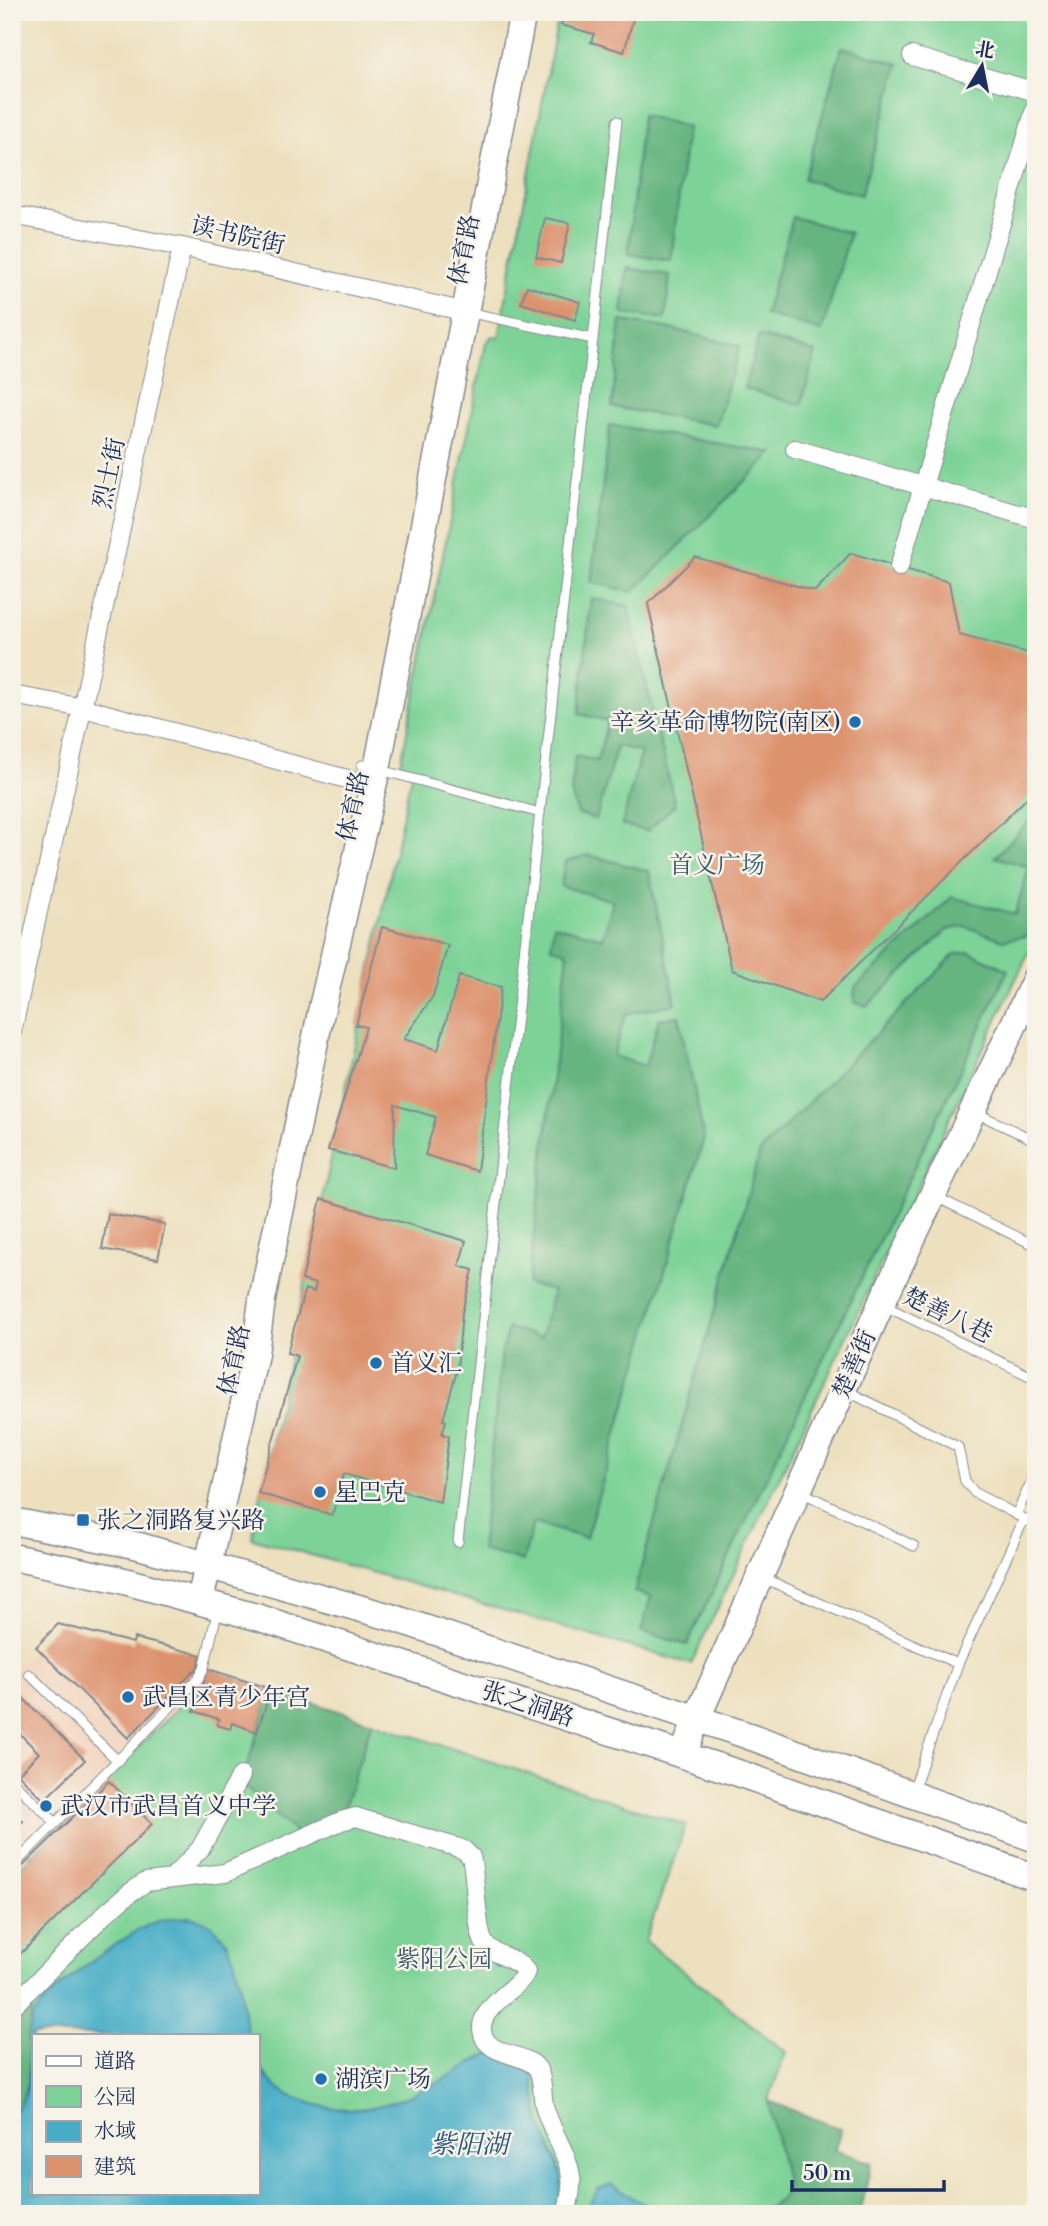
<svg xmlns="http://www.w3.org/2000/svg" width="1048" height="2226" viewBox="0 0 1048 2226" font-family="'Libre Bodoni','Noto Serif SC',serif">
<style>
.built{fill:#f3d4bf}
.green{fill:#7dd397;stroke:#4c817a;stroke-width:2;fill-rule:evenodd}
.forest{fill:#66b580;stroke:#40726f;stroke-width:2}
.water{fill:#47adc7;stroke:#316e92;stroke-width:2}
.building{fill:#dd926e}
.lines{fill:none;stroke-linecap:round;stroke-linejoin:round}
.lane-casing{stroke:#84888e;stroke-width:11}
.street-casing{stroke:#84888e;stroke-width:20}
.secondary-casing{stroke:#84888e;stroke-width:29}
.lane{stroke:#fff;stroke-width:9}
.street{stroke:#fff;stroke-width:18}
.secondary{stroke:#fff;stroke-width:26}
.poi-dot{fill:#1f6fb2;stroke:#f7f3e8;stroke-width:2.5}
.labels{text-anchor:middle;stroke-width:5;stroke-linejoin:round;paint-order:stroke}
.street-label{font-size:24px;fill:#1b2f5e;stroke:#f7f3e8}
.poi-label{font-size:24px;fill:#1b2f5e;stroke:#f7f3e8;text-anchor:start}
.park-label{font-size:24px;fill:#34586c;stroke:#f7f3e8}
.water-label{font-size:26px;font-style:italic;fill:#28557e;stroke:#f7f3e8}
</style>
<rect width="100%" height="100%" fill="#f7f3e8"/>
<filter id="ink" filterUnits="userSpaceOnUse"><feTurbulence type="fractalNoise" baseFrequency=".0143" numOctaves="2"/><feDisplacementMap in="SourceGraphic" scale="14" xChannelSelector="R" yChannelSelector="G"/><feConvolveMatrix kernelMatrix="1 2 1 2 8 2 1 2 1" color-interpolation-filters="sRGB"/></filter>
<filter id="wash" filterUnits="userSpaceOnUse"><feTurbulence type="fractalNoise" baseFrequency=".00686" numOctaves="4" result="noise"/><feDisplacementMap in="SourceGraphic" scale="28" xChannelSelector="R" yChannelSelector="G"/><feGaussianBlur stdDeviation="1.57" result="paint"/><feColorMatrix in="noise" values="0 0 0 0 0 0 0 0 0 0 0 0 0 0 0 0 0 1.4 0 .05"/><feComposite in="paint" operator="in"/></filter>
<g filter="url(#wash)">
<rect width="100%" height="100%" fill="#ede0be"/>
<!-- built -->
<path class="built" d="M36,1647L128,1738L198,1667L201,1655L211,1657L204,1681L12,1875V1671Z"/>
<!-- green -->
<g class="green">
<path d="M559,12H1036V937L691,1664L252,1538L412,771L400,767L486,343L492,336L499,337Z"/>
<path d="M208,1669L686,1825L645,1941L786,2052L768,2101L841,2129L834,2150L871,2163L860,2214H12V1875L204,1681ZM33,2035H257V2193H33Z"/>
</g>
<!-- forest -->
<g class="forest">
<path d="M842,47L899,64L861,195L804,179Z"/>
<path d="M642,115L687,127L671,261L628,254Z"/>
<path d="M793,217L850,233L822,331L765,314Z"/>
<path d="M627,268L670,275L665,319L622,313Z"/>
<path d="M621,321L667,328L740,346L716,425L612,407Z"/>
<path d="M759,336L816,352L801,405L744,388Z"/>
<path d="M610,425L773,453L633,592L591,582Z"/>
<path d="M591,598L628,606L675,805L647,831L622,825L641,752L617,746L596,819L578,814L571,792L575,756L597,761L608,721L579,714Z"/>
<path d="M1036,814V918L1027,936L1003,940L965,926L947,930L867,1006L854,1002L855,988L952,897L1015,914L1029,867L995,857Z"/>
<path d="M588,855L649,871L676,1004L626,1014L613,1056L645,1066L659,1019L679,1016L704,1138L586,1538L533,1523L523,1561L481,1550L502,1350L508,1328L541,1337L553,1291L528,1284L568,952L551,947L554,925L603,938L613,901L561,886L565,862Z"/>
<path d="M969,952L1008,970L687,1645L641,1631L651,1597L634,1592L760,1152L955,954Z"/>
<path d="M271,1689L372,1722L343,1811L297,1834L245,1787L251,1775L246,1770Z"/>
<path d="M12,1988L32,2007C32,2016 30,2025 29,2035C29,2063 34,2092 12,2114Z"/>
<path d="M768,2101L841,2129L834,2150L871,2163L860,2214H749C765,2209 785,2204 787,2186Z"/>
</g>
<!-- water -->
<g class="water">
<path d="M190,1917C244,1927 238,1995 248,2035H33V2193H257V2060C267,2083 281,2093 304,2101C376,2127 431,2085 492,2052L533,2073L540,2122L562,2176L558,2214H12V2114C43,2082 19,2050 33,2018C43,1993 127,1933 153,1923C165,1918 178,1918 190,1917Z"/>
<path d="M612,2184L644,2204L649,2214H584L598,2189Z"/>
</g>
<g id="blocks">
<!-- building -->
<g class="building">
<path d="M564,12H635L624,52L591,42L594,34L561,25Z"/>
<path d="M545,218L570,223L561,263L536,257Z"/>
<path d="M527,286L580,302L575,320L521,303Z"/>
<path d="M851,553L949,582L959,635L1036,655V789L820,1002L732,970L648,604L695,557L815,591Z"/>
<path d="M382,927L448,945L433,996L404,1039L438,1050L459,976L501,987L477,1171L425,1155L436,1117L395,1105L394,1168L328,1150L366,1027L356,1025Z"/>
<path d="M321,1199L466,1241L459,1266L473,1270L462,1313L457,1370L443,1420L446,1421L442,1434L449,1436L440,1502L344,1474L332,1515L258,1493L297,1356L287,1353L305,1289L314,1292L316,1284L302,1280Z"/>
<path d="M108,1214L165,1224L158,1259L102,1249Z"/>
<path d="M58,1624L133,1643L134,1638L201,1655L198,1667L128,1738L36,1647Z"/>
<path d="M208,1669L271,1689L257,1732L232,1723L230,1729L217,1725L219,1719L194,1711Z"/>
<path d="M12,1687L85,1760L44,1800L18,1774L39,1753L12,1726Z"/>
<path d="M109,1781L152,1824L12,1962V1877Z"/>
<path d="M12,1811L23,1821L12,1832Z"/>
</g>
</g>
</g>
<g filter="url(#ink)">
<use href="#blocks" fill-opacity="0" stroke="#84888e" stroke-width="2"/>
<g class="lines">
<!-- lane casing -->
<g class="lane-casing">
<g id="lane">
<path d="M593,339L617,121"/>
<path d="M362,765L540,813"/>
<path d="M974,1112L1036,1141"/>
<path d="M934,1196L1036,1246"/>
<path d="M883,1305L1036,1379"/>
<path d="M845,1390L958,1447L965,1481L975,1493L1036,1525"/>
<path d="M799,1491L914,1546"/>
<path d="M1016,1515L1036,1471"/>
<path d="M458,1542L593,339L467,312"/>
<path d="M761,1577L958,1664"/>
<path d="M29,1674L118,1761"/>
<path d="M12,1781L56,1823"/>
<path d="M912,1793L958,1664L1024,1519"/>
<path d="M12,1867L198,1679L204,1668L218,1609"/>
</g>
</g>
<!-- street casing -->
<g class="street-casing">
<g id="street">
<path d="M912,56L1036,92"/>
<path d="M12,215L182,247L453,309"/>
<path d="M795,449L1036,519"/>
<path d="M899,567L1036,106"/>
<path d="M12,695L84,708L358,782"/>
<path d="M12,1032L182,247"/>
<path d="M173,1877L200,1849L241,1776"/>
<path d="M12,2007L107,1912L131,1892L146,1882L225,1873L341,1821L356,1817L456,1847L464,1850L471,1857C476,1875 476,1933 485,1944C496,1957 515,1957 526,1971C524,1985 480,2006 482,2029C484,2058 524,2051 537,2068C543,2077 542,2095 544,2105C550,2130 567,2151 571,2176C573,2188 568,2202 567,2214"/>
</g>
</g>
<!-- secondary casing -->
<g class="secondary-casing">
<g id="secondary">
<path d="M12,1521L139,1546L394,1618L749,1736L1036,1839"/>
<path d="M12,1557L117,1579L260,1618L741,1774L1036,1878"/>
<path d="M200,1601L255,1354L262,1300L321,1012L377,769L523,12"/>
<path d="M683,1755L697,1718L881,1304L1036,978"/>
</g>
</g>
<!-- lane -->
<use href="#lane" class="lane"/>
<!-- street -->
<use href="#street" class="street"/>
<!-- secondary -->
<use href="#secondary" class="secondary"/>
</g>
</g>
<!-- markers -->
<g class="poi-dot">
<circle cx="855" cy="722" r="7"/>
<circle cx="376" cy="1363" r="7"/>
<circle cx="320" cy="1492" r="7"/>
<rect x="76" y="1513" width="14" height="14" rx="3.5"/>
<circle cx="128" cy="1697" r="7"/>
<circle cx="46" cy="1806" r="7"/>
<circle cx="321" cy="2079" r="7"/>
</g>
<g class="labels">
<!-- street labels -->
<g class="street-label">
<text transform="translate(238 235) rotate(13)" y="8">读书院街</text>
<text transform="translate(464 250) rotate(-79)" y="8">体育路</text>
<text transform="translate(109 473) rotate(-78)" y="8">烈士街</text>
<text transform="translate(353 806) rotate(-78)" y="8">体育路</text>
<text transform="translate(948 1315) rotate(26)" y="8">楚善八巷</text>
<text transform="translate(234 1360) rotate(-78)" y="8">体育路</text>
<text transform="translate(854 1364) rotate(-66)" y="8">楚善街</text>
<text transform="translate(528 1704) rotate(18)" y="8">张之洞路</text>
</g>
<!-- poi labels -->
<g class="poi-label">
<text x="841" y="730" text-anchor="end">辛亥革命博物院(南区)</text>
<text x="390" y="1371">首义汇</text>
<text x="334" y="1500">星巴克</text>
<text x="97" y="1528">张之洞路复兴路</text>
<text x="142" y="1705">武昌区青少年宫</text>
<text x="60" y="1814">武汉市武昌首义中学</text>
<text x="335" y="2087">湖滨广场</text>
</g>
<!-- park labels -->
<g class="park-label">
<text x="717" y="873">首义广场</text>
<text x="444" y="1967">紫阳公园</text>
</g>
<!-- water labels -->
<g class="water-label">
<text x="469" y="2153">紫阳湖</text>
</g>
</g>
<!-- margin -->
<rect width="1048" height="2226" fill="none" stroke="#f7f3e8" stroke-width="42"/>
<!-- legend -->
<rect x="32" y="2034" width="228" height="161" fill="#f7f3e8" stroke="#9fa5b1" stroke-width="2"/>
<rect x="46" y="2056" width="35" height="10" fill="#ffffff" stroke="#9fa5b1" stroke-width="2"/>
<text x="94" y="2068" font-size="21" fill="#1b2f5e">道路</text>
<rect x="46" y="2086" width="35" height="21" fill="#7dd397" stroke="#9fa5b1" stroke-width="2"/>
<text x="94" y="2104" font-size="21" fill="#1b2f5e">公园</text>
<rect x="46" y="2121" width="35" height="21" fill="#47adc7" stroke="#9fa5b1" stroke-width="2"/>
<text x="94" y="2138" font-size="21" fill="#1b2f5e">水域</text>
<rect x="46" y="2156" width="35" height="21" fill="#dd926e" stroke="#9fa5b1" stroke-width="2"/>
<text x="94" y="2174" font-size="21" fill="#1b2f5e">建筑</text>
<!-- north arrow -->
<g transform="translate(982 66) rotate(10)" stroke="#f7f3e8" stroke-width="5" paint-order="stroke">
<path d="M0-5L12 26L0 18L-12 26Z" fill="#1b2f5e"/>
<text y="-10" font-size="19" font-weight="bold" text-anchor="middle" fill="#1b2f5e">北</text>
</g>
<!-- scale -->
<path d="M792 2180v10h152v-10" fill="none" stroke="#1b2f5e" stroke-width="3.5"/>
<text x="803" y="2180" font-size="21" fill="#1b2f5e" stroke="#f7f3e8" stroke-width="5" paint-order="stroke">50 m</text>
</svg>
